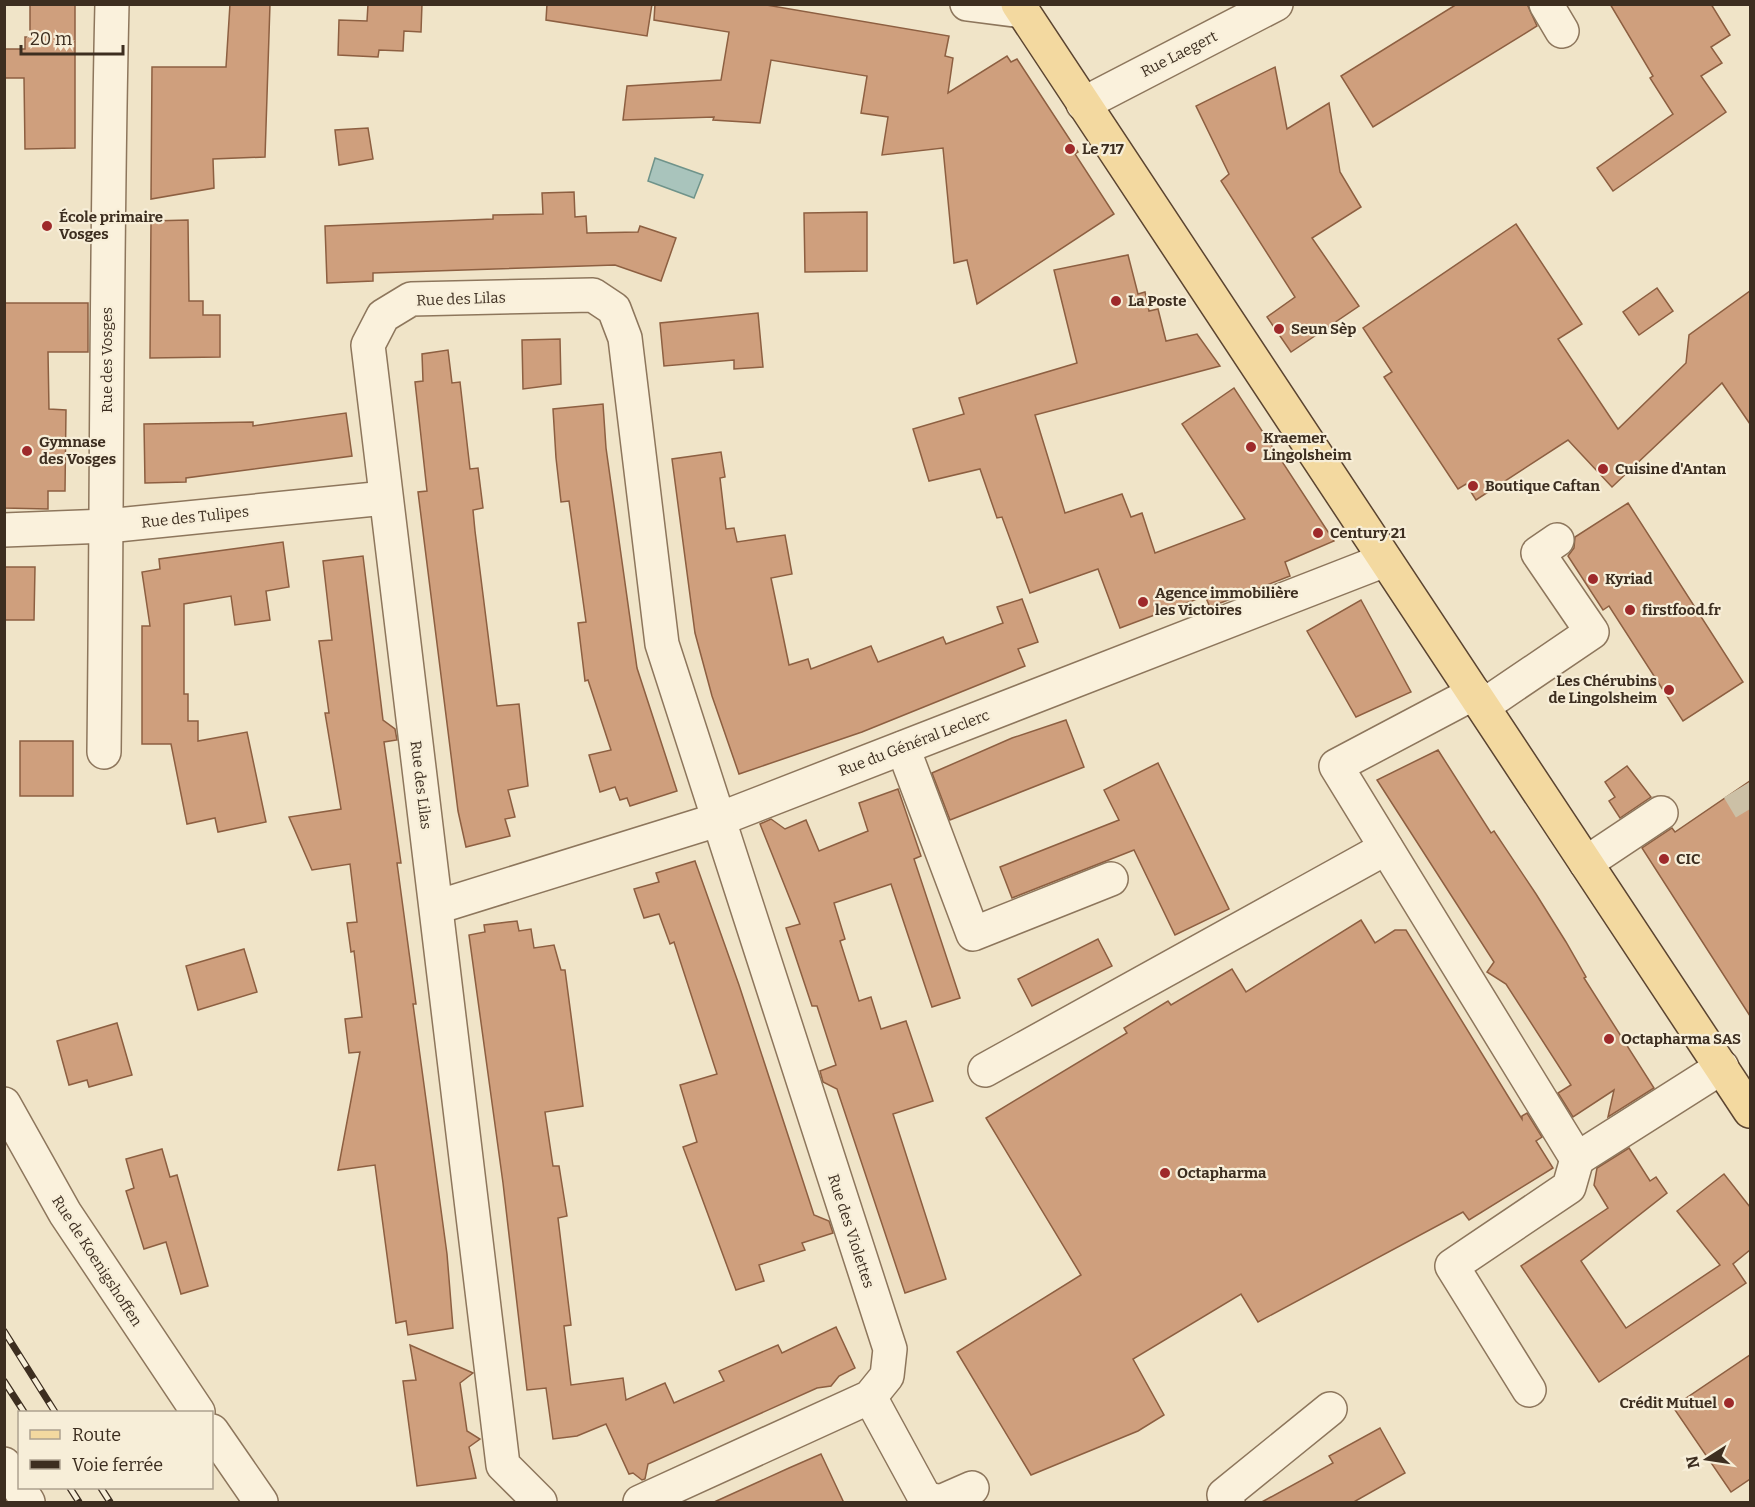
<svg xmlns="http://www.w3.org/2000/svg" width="1755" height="1507" viewBox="0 0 1755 1507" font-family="Bitter,serif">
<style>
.water{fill:#a9c4bc;stroke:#6f938a;stroke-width:1.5}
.building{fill:#cf9f7d;stroke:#8d5f41;stroke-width:1.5}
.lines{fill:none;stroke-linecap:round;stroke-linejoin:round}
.minor-tunnel{stroke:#ccc0a6;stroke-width:33;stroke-dasharray:33 16;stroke-linecap:butt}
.minor-casing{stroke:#8d765c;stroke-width:36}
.major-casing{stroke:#5b4430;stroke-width:36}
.minor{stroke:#faf1dc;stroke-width:33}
.major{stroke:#f3d9a0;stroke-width:33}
.rail-casing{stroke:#3d2e20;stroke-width:7}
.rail{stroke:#f7eed8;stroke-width:4.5;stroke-dasharray:14;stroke-linecap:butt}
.poi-dot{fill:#9e2a2b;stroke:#f7eed8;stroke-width:2}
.labels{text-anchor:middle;stroke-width:4.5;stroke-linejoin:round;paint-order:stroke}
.street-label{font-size:15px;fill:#3d2e20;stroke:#f7eed8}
.poi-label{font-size:15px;font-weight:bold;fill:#3d2e20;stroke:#f7eed8;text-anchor:start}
</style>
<rect width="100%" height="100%" fill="#f0e4c8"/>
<!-- water -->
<path class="water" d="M655,158L703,175L694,198L648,181Z"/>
<!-- building -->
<g class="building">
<path d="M30,4H75V148L25,149L24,78H4V49H25V37H30Z"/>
<path d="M230,4H270L265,157L213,159L214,188L151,199L152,67H226Z"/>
<path d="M368,4H422L421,32L404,31L403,51L379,50L378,57L338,55L339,20L367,21Z"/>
<path d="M547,4H652L647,36L546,20Z"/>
<path d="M655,4H761L949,36L945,56L953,58L948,93L1007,56L1011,62L1017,59L1078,152L1075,154L1114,214L977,304L967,260L954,263L943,148L882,155L888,117L861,113L867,76L771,60L760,123L713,120L714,117L623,120L627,86L721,80L729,32L654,20Z"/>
<path d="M1457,4H1527L1537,26L1373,127L1341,76Z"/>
<path d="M1610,4H1711L1730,35L1711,47L1722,63L1701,76L1726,112L1613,191L1597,168L1673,114L1650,78L1653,76Z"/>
<path d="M1275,67L1287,129L1329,103L1340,172L1361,207L1312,238L1359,306L1291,352L1267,317L1295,297L1221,181L1229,174L1196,106Z"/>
<path d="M368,128L373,159L339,165L335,130Z"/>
<path d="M574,192L575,217L586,216L587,233L638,232L640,226L676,238L661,281L615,265L373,273V281L327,283L325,226L493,219V215L543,214L542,193Z"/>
<path d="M867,212V271L805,272L804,213Z"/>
<path d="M188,220L189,301H203V315H220V357L150,358L151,221Z"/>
<path d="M1516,224L1582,324L1558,339L1618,429L1686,363L1689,335L1750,291V424L1722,383L1612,487L1568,440L1476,500L1466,484L1458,489L1384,377L1392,372L1363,328Z"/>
<path d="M1128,255L1138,294L1145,292L1149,311L1158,309L1166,341L1197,334L1220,366L1035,415L1065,513L1122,494L1131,517L1142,513L1155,553L1245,519L1182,424L1234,388L1334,541L1285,562L1290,576L1210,607L1205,596L1120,628L1098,569L1030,593L1002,517L997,518L980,469L929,481L913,429L964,414L959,398L1077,363L1054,270Z"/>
<path d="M1657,288L1673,311L1639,335L1623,312Z"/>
<path d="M4,303H88V352H48L49,409L66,410L65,491H48V509L4,508Z"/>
<path d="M758,313L763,367L734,369V360L664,366L660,323Z"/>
<path d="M560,339L561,384L523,389L522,340Z"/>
<path d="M448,350L452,383L460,382L470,469L478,468L483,508L473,510L475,531L497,706L519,704L528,786L508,790L515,817L505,819L510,836L466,847L458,811L418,492L427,491L415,382L423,381L422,354Z"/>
<path d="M603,404L606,448L637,668L677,791L630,806L627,798L620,800L615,787L600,792L589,755L611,750L588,680L585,681L578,623L586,622L569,501L561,502L556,458L553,409Z"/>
<path d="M346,413L352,456L186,478V482L145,483L144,424L253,422V426Z"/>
<path d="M721,452L725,477L720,478L726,529L734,528L737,542L785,535L792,574L771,578L789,665L808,659L811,669L871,646L878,662L943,637L946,644L1003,623L997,607L1022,599L1038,642L1018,649L1025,666L862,732L739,774L712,696L695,633L672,459Z"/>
<path d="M1628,503L1743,682L1683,721L1609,606L1603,610L1568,556L1574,548L1575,537Z"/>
<path d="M283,542L289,587L266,591L270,620L235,625L231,596L184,604V694H188V721H198V741L247,732L266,822L218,832L215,818L187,824L171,744H142V626H150L142,572L160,569L159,559Z"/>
<path d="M363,556L383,720L395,729L397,740L384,742L401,863H397L416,1004H413L447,1254L453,1328L408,1335L406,1321L396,1323L375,1165L338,1170L360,1052L349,1053L345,1019L362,1017L354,951L351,952L347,923L357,922L350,864L312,870L289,817L341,809L325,713H329L319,641L332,640L323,561Z"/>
<path d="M4,567H35L34,620H4Z"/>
<path d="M1361,600L1411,692L1356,717L1307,631Z"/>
<path d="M1066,720L1084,767L950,820L932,773L1012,738Z"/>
<rect x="20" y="741" width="53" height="55"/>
<path d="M1438,750L1491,833L1494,831L1536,894L1566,942L1586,977L1584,978L1654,1088L1608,1117L1614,1090L1573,1117L1558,1093L1571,1085L1506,984L1487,972L1494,962L1377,780Z"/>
<path d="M1158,763L1229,909L1175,935L1134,850L1012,898L1000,867L1119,820L1104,790Z"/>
<path d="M1627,766L1651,797L1620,818L1609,801L1615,797L1605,782Z"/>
<path d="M1750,781V1016L1642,848L1672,828L1675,832Z"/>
<path d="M898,789L921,856L914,859L960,998L932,1007L891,884L834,903L845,939L840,941L859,1001L871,997L881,1029L906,1021L933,1101L893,1114L946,1279L905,1293L837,1089L823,1082L820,1071L836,1065L817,1006H812L786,928L800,924L760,824L771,819L785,829L806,820L819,851L868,831L859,803Z"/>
<path d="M695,861L739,985L814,1215L829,1221L833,1233L802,1243L805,1250L759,1265L764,1281L736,1290L683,1147L697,1142L680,1085L717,1074L674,942L670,944L659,914L644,918L634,889L659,882L656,873Z"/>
<path d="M1361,920L1375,943L1395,930H1406L1522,1119V1116L1527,1113L1542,1137L1536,1141L1553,1168L1469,1220L1463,1212L1258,1322L1241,1294L1133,1359L1164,1415L1138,1431L1031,1475L957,1352L1081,1275L986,1118L1127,1033L1124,1028L1168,1001L1171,1005L1232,969L1246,992Z"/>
<path d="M517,921L519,931L531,929L534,948L554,945L561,970H565L583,1106L545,1112L553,1166H559L567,1216L558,1218L571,1325L564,1326L571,1385L623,1378L626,1400L665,1383L674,1403L724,1381L719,1371L778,1345L782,1353L836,1327L855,1368L839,1376L831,1386L817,1388L648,1464L645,1479L642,1480L633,1473L629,1474L606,1424L577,1436L553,1439L546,1388L527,1390L503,1183L469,935L485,932L484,925Z"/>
<path d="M1098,939L1112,966L1032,1006L1018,979Z"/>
<path d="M244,949L257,992L198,1010L186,966Z"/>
<path d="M117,1023L132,1075L89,1087L87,1080L69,1085L57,1041Z"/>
<path d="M1629,1148L1650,1181L1656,1177L1667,1193L1581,1261L1626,1328L1720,1265L1677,1211L1724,1174L1750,1207V1250L1733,1264L1746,1283L1599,1382L1521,1266L1608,1208L1594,1185L1597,1168Z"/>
<path d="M162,1149L170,1177L177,1175L208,1286L181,1294L166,1242L144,1249L126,1191L134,1188L126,1159Z"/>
<path d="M410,1345L473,1373L460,1383L467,1431L480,1439L469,1447L476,1478L417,1486L403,1381L416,1380Z"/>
<path d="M1750,1355V1479L1731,1492L1673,1407Z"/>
<path d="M1380,1428L1405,1473L1352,1503H1260L1333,1463L1329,1456Z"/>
<path d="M821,1454L844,1503H712L789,1468Z"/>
</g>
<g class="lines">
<!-- minor-tunnel -->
<path class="minor-tunnel" d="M1738,789L1750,809"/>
<!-- minor casing -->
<g class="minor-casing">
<g id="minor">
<path d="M967,4L1022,11"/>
<path d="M1546,4L1562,31"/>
<path d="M1083,104L1276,4"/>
<path d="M4,530L107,526L385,498"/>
<path d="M1474,693L1336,766L1577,1159L1722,1067"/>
<path d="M1483,706L1592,632L1538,553L1557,540"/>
<path d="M903,748L973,934L1111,879"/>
<path d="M104,752C107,503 106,254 112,4"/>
<path d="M1586,863L1661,813"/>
<path d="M437,907L717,820L1385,560"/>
<path d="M985,1070L1386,848"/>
<path d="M4,1104L65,1213L198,1412"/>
<path d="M1529,1390L1452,1266L1569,1187L1577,1159"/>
<path d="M870,1397L925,1498L940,1502"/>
<path d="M212,1431L261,1502"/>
<path d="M4,1464L28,1502"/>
<path d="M540,1502L503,1465L368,345L383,316L411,299L593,295L614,309L625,338L662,644L890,1349L887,1376L870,1397L640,1502"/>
<path d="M940,1502L972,1488"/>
<path d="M1228,1502L1224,1495L1330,1409"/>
</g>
</g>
<!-- major casing -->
<g class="major-casing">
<path id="major" d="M1018,4L1750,1111"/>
</g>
<!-- minor -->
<use href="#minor" class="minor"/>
<!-- major -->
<use href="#major" class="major"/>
<!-- rail casing -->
<g class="rail-casing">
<g id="rail">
<path d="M4,1331L55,1412"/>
<path d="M4,1381L24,1412"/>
<path d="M70,1488L79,1502"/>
<path d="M101,1488L110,1502"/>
</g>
</g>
<!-- rail -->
<use href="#rail" class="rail"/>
</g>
<!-- markers -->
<g class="poi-dot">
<circle cx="1070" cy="149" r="6"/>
<circle cx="47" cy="226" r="6"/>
<circle cx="1116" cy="301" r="6"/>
<circle cx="1279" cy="329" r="6"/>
<circle cx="1251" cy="447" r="6"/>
<circle cx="27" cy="451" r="6"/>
<circle cx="1603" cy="469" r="6"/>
<circle cx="1473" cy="486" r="6"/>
<circle cx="1318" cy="533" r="6"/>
<circle cx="1593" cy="579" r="6"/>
<circle cx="1143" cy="602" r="6"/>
<circle cx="1630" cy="610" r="6"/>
<circle cx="1669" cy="690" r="6"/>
<circle cx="1664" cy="859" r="6"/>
<circle cx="1609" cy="1039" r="6"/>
<circle cx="1165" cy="1173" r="6"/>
<circle cx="1729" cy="1403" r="6"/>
</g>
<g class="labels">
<!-- street labels -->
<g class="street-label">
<text transform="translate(1179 54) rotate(-27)" y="5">Rue Laegert</text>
<text transform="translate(461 299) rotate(-2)" y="5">Rue des Lilas</text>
<text transform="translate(107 360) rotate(-90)" y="5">Rue des Vosges</text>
<text transform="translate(195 517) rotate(-6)" y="5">Rue des Tulipes</text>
<text transform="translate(914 743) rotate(-21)" y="5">Rue du Général Leclerc</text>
<text transform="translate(421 785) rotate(83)" y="5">Rue des Lilas</text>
<text transform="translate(851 1231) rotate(72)" y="5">Rue des Violettes</text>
<text transform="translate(97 1261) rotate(57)" y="5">Rue de Koenigshoffen</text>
</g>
<!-- poi labels -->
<g class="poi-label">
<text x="1082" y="154">Le 717</text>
<text x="59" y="222">École primaire<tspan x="59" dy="17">Vosges</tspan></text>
<text x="1128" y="306">La Poste</text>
<text x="1291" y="334">Seun Sèp</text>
<text x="1263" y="443">Kraemer<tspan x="1263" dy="17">Lingolsheim</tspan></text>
<text x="39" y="447">Gymnase<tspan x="39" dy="17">des Vosges</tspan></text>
<text x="1615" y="474">Cuisine d'Antan</text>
<text x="1485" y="491">Boutique Caftan</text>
<text x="1330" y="538">Century 21</text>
<text x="1605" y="584">Kyriad</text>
<text x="1155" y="598">Agence immobilière<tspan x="1155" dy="17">les Victoires</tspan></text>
<text x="1642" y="615">firstfood.fr</text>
<text x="1657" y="686" text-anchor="end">Les Chérubins<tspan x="1657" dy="17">de Lingolsheim</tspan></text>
<text x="1676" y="864">CIC</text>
<text x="1621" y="1044">Octapharma SAS</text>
<text x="1177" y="1178">Octapharma</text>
<text x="1717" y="1408" text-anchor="end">Crédit Mutuel</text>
</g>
</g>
<!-- border -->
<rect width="1755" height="1507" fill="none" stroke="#3d2e20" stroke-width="12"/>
<!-- legend -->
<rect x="18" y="1411" width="195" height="78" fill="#f7eed8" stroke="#ada18e" stroke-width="1.5"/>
<rect x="30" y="1430" width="30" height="9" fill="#f3d9a0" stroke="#ada18e" stroke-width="1.5"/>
<text x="72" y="1441" font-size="18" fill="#3d2e20">Route</text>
<rect x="30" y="1460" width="30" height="9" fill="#3d2e20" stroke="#ada18e" stroke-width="1.5"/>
<text x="72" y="1471" font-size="18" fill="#3d2e20">Voie ferrée</text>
<!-- north arrow -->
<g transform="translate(1707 1459) rotate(258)" stroke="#f7eed8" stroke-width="4.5" paint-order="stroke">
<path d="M0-4.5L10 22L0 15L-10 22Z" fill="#3d2e20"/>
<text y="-9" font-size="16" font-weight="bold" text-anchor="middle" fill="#3d2e20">N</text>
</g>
<!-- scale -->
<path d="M21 45v9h102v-9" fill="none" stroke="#3d2e20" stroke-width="3"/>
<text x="30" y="45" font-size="18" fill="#3d2e20" stroke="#f7eed8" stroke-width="4.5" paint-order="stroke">20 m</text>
</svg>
